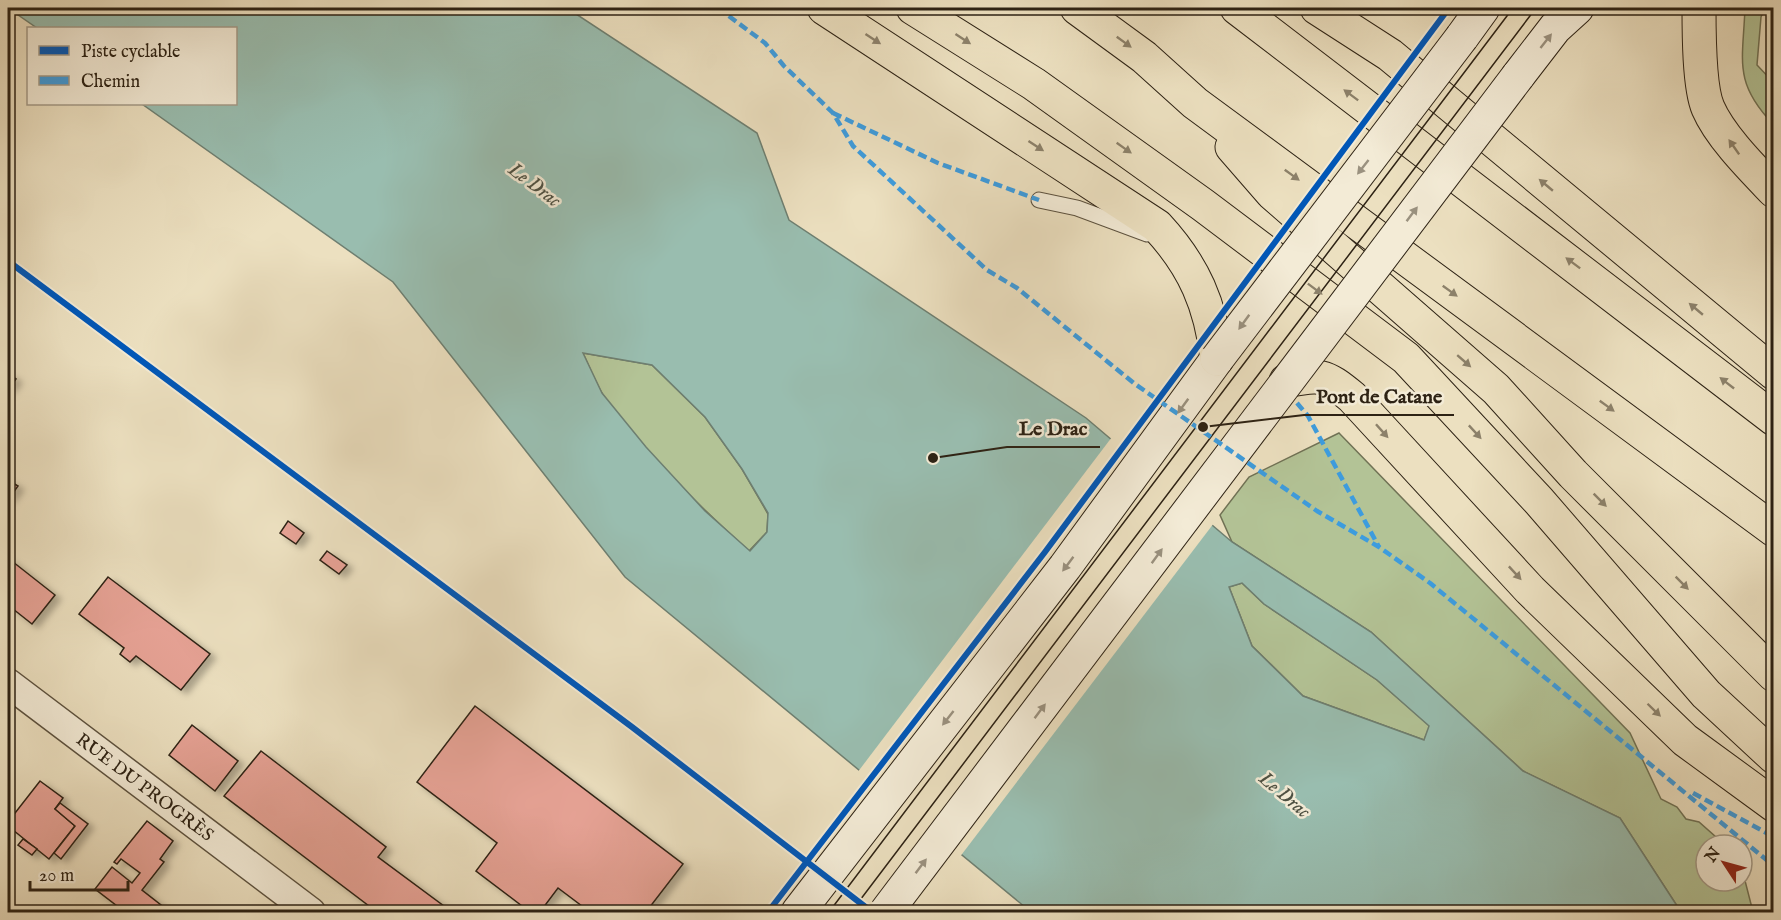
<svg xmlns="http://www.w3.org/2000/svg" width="1781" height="920" viewBox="0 0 1781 920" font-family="'IM FELL English',serif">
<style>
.green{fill:#b3c396;stroke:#707255;stroke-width:1.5}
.water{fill:#99bdaf;stroke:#6e7f71;stroke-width:1.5;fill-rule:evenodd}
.pier{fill:#ece0c0}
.building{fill:#e6a295;stroke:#2d2214;stroke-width:1.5;filter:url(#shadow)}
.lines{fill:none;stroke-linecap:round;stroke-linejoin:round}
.lane-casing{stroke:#5d523f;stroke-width:17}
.street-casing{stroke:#5d523f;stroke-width:31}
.secondary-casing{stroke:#2d2214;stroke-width:35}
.highway-casing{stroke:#2d2214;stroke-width:35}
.lane{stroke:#f3ebd6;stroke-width:15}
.street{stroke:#f3ebd6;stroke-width:28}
.secondary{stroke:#f3ebd6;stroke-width:33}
.highway{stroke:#ece0c0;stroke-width:33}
.tram{stroke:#2d2214;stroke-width:1.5}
.secondary-bridge-casing{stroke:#2d2214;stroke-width:35;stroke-linecap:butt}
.secondary-bridge{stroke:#f3ebd6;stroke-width:33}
.quiet{stroke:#3d9cde;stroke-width:4.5;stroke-dasharray:9 4.5;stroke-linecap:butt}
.cycleway-casing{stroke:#f3ebd6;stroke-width:10}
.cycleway{stroke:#0057b8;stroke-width:6}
.oneway{fill:#8c816a}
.oneway2{fill:#9a917f}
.labels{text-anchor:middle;stroke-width:5;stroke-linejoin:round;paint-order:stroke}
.street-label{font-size:18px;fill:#2d2214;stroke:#f3ebd6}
.water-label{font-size:20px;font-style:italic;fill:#4d5042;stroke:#f3ebd6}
.leader{fill:none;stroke:#2d2214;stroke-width:2}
.callout-dot{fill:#2d2214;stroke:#f3ebd6;stroke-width:2}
.callout-label{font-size:20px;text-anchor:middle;font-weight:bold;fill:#2d2214;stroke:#f3ebd6;stroke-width:5;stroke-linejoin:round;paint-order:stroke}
</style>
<defs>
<filter id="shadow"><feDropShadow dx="6" dy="4" stdDeviation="3" flood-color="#0004"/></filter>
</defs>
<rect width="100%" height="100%" fill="#ece0c0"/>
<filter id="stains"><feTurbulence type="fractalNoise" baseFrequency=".00333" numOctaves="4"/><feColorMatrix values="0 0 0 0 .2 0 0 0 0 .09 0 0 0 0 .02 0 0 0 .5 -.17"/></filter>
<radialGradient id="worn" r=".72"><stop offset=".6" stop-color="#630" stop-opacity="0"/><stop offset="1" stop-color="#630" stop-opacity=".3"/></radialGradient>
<!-- green -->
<g class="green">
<path d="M1745,8H1765L1761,17L1757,65L1773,82V124C1733,82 1743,61 1745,8Z"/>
<path d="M583,353L652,365L705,417L742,469L768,514L767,532L749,551C697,504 644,453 603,395C595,382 589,366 583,353Z"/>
<path d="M1339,433L1630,733L1661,799L1677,807L1686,819L1699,822L1725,845H1706V881H1742V869L1752,908H1773V912H1681L1620,818L1523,771L1371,632L1232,542L1220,515L1249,477Z"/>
<path d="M1242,583L1264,604L1377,680L1430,726L1424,740L1303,696L1252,646L1229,587Z"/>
</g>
<!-- water -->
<path class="water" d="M8,8H567L757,133L789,220L1086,418L1232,542L1371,632L1523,771L1620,818L1681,912H1031L625,577L393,282L142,104H236V28H37ZM583,353L652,365L705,417L742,469L768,513L767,532L750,551L705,511L646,447L602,393ZM1242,583L1264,604L1377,680L1429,726L1424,740L1303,696L1252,646L1229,587Z"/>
<!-- pier -->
<path class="pier" d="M1112,437L1214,523L959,858L857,773Z"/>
<!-- building -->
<g class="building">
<path d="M8,373L16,379L8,390Z"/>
<path d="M8,480L18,486L8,500Z"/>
<path d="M288,521L304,533L296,544L280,533Z"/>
<path d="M327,551L347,565L339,574L320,560Z"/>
<path d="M8,558L55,595L32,624L8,605Z"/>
<path d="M108,577L210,654L181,690L136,656L130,662L120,654L124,648L79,614Z"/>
<path d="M475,706L683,864L646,912H590L558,888L540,912H530L476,871L497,843L417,782Z"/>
<path d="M192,725L238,761L215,791L169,755Z"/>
<path d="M261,751L386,847L378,857L452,912H377L224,796Z"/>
<path d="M40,781L63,798L55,809L75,826L49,859L8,826V822Z"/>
<path d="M60,803L88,824L61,859L54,853L75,826L55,809Z"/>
<path d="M147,821L173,841L160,859L164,862L142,890L170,912H125L95,889L112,867L132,883L140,873L121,859L117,864L114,862Z"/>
<path d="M23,839L37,849L32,855L18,845Z"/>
</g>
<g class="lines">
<!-- lane casing -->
<g class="lane-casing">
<path id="lane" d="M1039,200L1077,208L1147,234"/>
</g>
<!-- street casing -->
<g class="street-casing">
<path id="street" d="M8,683L311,912"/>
</g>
<!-- secondary casing -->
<g class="secondary-casing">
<g id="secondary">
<path d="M1462,37L1483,8"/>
<path d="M1518,76L1555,28L1577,8"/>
<path d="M798,912L1065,567L1217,359"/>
</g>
</g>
<!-- highway casing -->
<g class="highway-casing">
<g id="highway">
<path d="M824,8L1157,226C1194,266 1211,305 1217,359"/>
<path d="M913,8L1034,84L1203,205L1406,358L1539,501L1706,694L1774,757"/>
<path d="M1077,8L1144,57L1195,103L1774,530"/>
<path d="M1237,8L1774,419"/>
<path d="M1317,8L1390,55L1774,373"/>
<path d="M1699,8C1699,32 1699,87 1708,108C1720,136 1752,168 1774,191"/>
<path d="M1232,147L1272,193L1496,389L1573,474L1774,675"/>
<path d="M1286,381C1320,374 1324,374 1352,397L1530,590L1685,740L1774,805"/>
</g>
</g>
<!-- lane -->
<use href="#lane" class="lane"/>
<!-- street -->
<use href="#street" class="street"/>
<!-- secondary -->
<use href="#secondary" class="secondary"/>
<!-- highway -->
<use href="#highway" class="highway"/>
<!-- tram -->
<g class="tram">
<path d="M829,912L1513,8"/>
<path d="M851,912L1536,8"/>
</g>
<!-- secondary-bridge casing -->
<g class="secondary-bridge-casing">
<g id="secondary-bridge">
<path d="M1217,359L1462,37"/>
<path d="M886,912C1098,635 1306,354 1518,76"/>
</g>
</g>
<!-- secondary-bridge -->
<use href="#secondary-bridge" class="secondary-bridge"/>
<!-- quiet -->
<g class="quiet">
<path d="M718,8L765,43L784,66L833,113L853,146L987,270L1017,288L1135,384L1317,511L1379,547L1430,583L1774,866"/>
<path d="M833,113L938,163L1039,200"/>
<path d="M1297,403L1308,416L1379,547"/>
<path d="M1693,793L1774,837"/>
</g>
<!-- cycleway casing -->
<g class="cycleway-casing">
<g id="cycleway">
<path d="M8,261L632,727L872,912"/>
<path d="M768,912L1045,552L1449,8"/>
</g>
</g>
<!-- cycleway -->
<use href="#cycleway" class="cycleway"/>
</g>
<!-- one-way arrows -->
<defs><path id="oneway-solid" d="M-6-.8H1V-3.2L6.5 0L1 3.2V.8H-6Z" transform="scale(1.5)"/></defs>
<g class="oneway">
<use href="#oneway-solid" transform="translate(873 39) rotate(33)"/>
<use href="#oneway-solid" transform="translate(963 39) rotate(33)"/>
<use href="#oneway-solid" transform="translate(1124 42) rotate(36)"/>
<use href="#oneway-solid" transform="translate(1351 95) rotate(-143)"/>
<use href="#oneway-solid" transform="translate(1036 146) rotate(33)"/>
<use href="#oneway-solid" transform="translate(1734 147) rotate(-125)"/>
<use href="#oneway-solid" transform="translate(1124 148) rotate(35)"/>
<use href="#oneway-solid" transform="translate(1292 175) rotate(36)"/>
<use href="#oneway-solid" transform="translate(1546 185) rotate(-140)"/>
<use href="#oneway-solid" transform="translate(1573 263) rotate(-143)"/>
<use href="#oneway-solid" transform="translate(1315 289) rotate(37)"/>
<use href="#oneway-solid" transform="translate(1450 291) rotate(36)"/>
<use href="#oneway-solid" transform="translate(1696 309) rotate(-140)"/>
<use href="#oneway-solid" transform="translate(1464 361) rotate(41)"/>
<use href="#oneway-solid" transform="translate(1727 383) rotate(-142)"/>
<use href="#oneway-solid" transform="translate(1607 406) rotate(36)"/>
<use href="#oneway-solid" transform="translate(1382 431) rotate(48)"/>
<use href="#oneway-solid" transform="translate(1475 432) rotate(47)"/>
<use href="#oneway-solid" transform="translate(1600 500) rotate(45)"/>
<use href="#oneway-solid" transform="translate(1515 573) rotate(47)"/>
<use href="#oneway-solid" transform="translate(1682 583) rotate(45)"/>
<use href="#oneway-solid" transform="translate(1654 710) rotate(44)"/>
</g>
<g class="oneway2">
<use href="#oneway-solid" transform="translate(1546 41) rotate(-52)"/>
<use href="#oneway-solid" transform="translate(1363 167) rotate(128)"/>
<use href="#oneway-solid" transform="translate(1412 214) rotate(-53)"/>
<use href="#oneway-solid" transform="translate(1244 322) rotate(126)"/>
<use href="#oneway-solid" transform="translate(1183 406) rotate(126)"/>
<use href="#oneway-solid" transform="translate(1157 556) rotate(-54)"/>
<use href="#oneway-solid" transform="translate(1068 564) rotate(127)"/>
<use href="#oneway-solid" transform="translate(1040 711) rotate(-53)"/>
<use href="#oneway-solid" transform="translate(948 718) rotate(128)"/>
<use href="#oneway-solid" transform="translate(921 866) rotate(-53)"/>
</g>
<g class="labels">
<!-- street labels -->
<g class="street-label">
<text transform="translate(145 787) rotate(37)" y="6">RUE DU PROGRÈS</text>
</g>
<!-- water labels -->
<g class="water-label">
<text transform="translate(535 184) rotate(37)" y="7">Le Drac</text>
<text transform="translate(1285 794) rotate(40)" y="7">Le Drac</text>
</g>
</g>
<!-- callouts -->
<path class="leader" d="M1203 427L1304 415H1454M933 458L1007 447H1100"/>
<g class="callout-dot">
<circle cx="1203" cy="427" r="6"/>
<circle cx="933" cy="458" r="6"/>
</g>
<g class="callout-label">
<text x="1379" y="403">Pont de Catane</text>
<text x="1053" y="435">Le Drac</text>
</g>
<!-- margin -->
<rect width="1781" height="920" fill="none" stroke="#ece0c0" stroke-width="30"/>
<rect x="9" y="9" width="1763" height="902" fill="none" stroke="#2d2214" stroke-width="3"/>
<rect x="15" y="15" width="1751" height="890" fill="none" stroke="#2d2214" stroke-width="1.5"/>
<!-- legend -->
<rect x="27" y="27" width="210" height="78" fill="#f3ebd6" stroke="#a49b88" stroke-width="1.5"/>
<rect x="39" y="46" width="30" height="9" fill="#0057b8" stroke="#a49b88" stroke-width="1.5"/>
<text x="81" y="57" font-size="18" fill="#2d2214">Piste cyclable</text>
<rect x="39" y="76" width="30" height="9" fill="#3d9cde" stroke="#a49b88" stroke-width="1.5"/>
<text x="81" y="87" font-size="18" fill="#2d2214">Chemin</text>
<!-- north arrow -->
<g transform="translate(1724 863) rotate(306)"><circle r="28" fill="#f3ebd6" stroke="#a49b88" stroke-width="1.5"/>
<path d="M0-4.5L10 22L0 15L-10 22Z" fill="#8f2418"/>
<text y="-9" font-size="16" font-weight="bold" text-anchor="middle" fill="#2d2214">N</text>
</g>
<!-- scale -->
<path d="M30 881v9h98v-9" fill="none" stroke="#2d2214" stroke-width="3"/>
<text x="39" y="881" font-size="18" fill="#2d2214" stroke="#f3ebd6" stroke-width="4.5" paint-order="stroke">20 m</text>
<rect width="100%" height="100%" filter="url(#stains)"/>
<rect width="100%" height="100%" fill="url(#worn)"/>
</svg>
